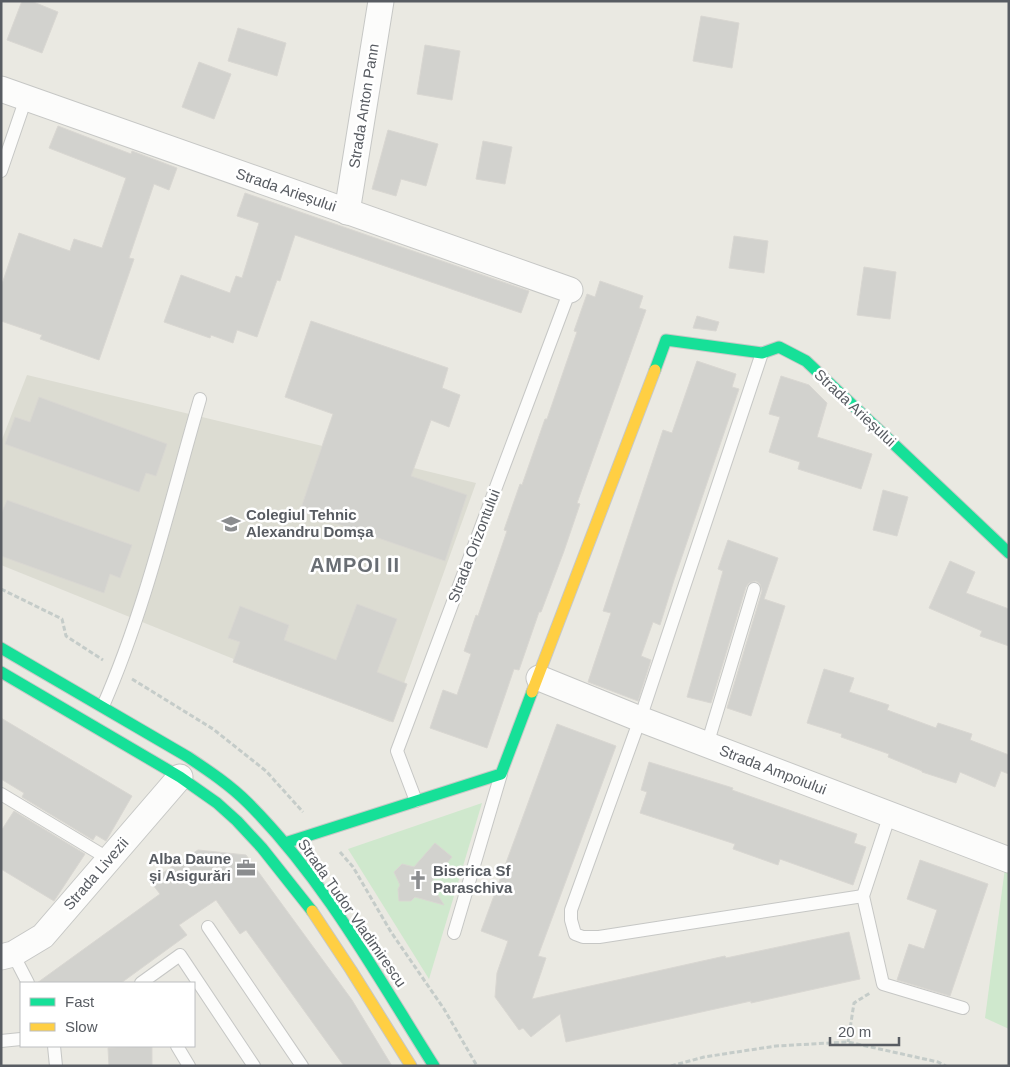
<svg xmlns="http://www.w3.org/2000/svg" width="1010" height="1067" viewBox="0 0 1010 1067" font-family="Helvetica,sans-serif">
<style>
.education{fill:#dcdcd2}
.green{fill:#cfe8cd}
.building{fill:#d2d2ce;stroke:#d9d7d2}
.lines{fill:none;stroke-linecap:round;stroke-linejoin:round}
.lane-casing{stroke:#c6c7c5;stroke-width:14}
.street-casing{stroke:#c6c7c5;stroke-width:27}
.fast-casing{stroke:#c7c8c6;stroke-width:13}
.slow-casing{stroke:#c7c8c6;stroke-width:13}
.path{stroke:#c5ccc9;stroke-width:3;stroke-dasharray:5 2.5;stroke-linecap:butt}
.lane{stroke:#fcfcfb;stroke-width:12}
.street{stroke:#fcfcfb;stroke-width:25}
.fast{stroke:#16e098;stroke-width:11}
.slow{stroke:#ffcf43;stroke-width:11}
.labels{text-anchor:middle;stroke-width:5;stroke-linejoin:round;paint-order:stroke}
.street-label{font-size:15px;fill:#585c62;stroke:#fff}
.poi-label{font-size:15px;font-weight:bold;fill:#585c62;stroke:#fff;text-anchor:start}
.district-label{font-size:20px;font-weight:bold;letter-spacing:1px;fill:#696e74;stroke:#fff}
</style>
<rect width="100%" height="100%" fill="#eae9e2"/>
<!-- education -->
<path class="education" d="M27,375L476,483L390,722L1,565V442Z"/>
<!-- green -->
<g class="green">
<path d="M482,803L429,979L348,849Z"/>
<path d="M1009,849V1029L985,1018L1007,853Z"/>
</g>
<!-- building -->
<g class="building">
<path d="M22,1H31L58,12L42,53L7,40Z"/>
<path d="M701,16L739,23L732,68L693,61Z"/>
<path d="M238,28L286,43L277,76L228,61Z"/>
<path d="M425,45L460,51L452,100L417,94Z"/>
<path d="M199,62L231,74L214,119L182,107Z"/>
<path d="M58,126L131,154L132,151L177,168L169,190L154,184L129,258L134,259L99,360L40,339L42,335L1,321V287L19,233L70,251L74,239L102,248L126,178L49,148Z"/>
<path d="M388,130L438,144L426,186L401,179L396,196L372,189Z"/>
<path d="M483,141L512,147L505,184L476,179Z"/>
<path d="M245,193L529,291L521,313L295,235L280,281L277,280L257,337L237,330L233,343L211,335L210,338L164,322L181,275L230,293L236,276L242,278L259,223L237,216Z"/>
<path d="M734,236L768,241L764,273L729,268Z"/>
<path d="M864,267L896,272L890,319L857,315Z"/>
<path d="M600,281L643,296L639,308L646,310L577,503L580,504L564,551L541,612H539L519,670L514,669L487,748L430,728L443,690L457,695L471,654L464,651L476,615L478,616L507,531L504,530L520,484L522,485L545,419H547L577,332L574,331L587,294L595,297Z"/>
<path d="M697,316L719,322L716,331L693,328Z"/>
<path d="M311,321L448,368L442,388L460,395L449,427L431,420L411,476L467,495L445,561L300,511L333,414L285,397Z"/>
<path d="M697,361L736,374L732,387L739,389L674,580L660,625L653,622L641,656L651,660L638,701L588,682L611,613L603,611L663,430L672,433Z"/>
<path d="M781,376L809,385L827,403L817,437L872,454L861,489L798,469L800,462L769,452L780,417L769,414Z"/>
<path d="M39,397L167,444L156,476L146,473L139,492L5,444L15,417L30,422Z"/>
<path d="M883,490L908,497L897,536L873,530Z"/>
<path d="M7,500L132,545L120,578L110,574L104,593L1,556V514Z"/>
<path d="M728,540L778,558L764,599L785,606L751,716L727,708L762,591L760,584L756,581L749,583L746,587L711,703L687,697L723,571L718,569Z"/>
<path d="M950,561L975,572L966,593L1009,609V646L980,636L982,631L929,608Z"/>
<path d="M357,604L397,619L377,672L407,684L393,722L233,662L240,642L228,638L240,606L289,625L284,640L336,660Z"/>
<path d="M824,669L854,678L849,692L889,705L887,710L936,728L938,723L972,734L970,740L1009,755V774L1001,771L995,787L960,772L956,783L922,772V771L888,757L889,754L841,737L842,734L807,723Z"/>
<path d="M1,718L132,796L106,841L96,835L93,840L22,797L24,793L1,779Z"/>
<path d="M557,724L616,746L538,956L546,958L532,999L725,956L726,958L849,932L860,979L751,1003V1001L566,1042L560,1014L531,1037L523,1028L519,1030L495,997L497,973L508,941L481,931Z"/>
<path d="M649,762L733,788L732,790L857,834L854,843L866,847L853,885L780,859L778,865L733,849L735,844L640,813L647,792L641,790Z"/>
<path d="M14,811L85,854L54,901L1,869V831Z"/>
<path d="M435,843L452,857L430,883L444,905L415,897L411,901H399L398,889L400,885L394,872L402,864L414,867Z"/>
<path d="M198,850L246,855L352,1000L392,1066H344L246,930L240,934L216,900L179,925L187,935L121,983H37L160,894L150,881Z"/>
<path d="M920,860L988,884L950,996L897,980L909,944L924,949L937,910L907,899Z"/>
<path d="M152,1046V1066H109L108,1048Z"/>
</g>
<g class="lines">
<!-- lane casing -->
<g class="lane-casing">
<g id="lane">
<path d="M1,171L26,98"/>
<path d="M762,353L640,719L571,910V920L575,934L583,937H599L863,896"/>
<path d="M103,706C146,608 170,502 200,399"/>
<path d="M707,745L754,589"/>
<path d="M1,794L109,859"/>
<path d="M416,801L397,751L570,290"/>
<path d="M890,814L863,896L883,984L963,1008"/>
<path d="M208,927L302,1066"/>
<path d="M454,933L501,774"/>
<path d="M13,954L28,983"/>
<path d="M141,983L180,955L254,1066"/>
<path d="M1,1041L21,1039"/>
<path d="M54,1046L56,1066"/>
<path d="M177,1046L189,1066"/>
</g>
</g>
<!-- street casing -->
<g class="street-casing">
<g id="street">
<path d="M1,89L570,290"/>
<path d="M347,212L381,1"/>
<path d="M539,678L640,719L1009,860"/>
<path d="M1,957L13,954L43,936L180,777"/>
</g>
</g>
<!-- fast casing -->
<g class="fast-casing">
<g id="fast">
<path d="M655,370L666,340L762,353L779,347L806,361L1009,553"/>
<path d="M1,648L188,757C209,771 230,785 248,803C324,879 377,976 434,1066"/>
<path d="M1,672L180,777L217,803L237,821L262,848L312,911"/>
<path d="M285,843L501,774L532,692"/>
</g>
</g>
<!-- slow casing -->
<g class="slow-casing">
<g id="slow">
<path d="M532,692L655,370"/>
<path d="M312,911L351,970L411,1066"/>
</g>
</g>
<!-- path -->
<g class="path">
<path d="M1,589L62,619L66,636L103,660"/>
<path d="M132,679L213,729L266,771L303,812"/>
<path d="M340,852L353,867L391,932L444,1009L477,1066"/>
<path d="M848,1042L854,1003L870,993"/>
<path d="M671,1066L704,1057L776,1046L848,1042L938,1062L946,1066"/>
</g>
<!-- lane -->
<use href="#lane" class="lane"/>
<!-- street -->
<use href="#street" class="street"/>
<!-- fast -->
<use href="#fast" class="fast"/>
<!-- slow -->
<use href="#slow" class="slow"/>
</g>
<!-- icons -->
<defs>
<g id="university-bare" transform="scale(1.5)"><path d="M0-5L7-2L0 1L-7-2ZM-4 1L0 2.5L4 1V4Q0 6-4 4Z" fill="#8b8d8f" stroke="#fff" stroke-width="2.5" paint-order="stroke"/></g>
<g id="office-bare" transform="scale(1.5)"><path d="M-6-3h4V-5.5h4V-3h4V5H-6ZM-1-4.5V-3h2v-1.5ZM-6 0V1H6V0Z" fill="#8b8d8f" stroke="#fff" stroke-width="2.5" paint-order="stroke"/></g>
<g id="church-bare" transform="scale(1.5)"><path d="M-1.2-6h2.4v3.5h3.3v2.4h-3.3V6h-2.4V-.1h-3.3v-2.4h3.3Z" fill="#8b8d8f" stroke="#fff" stroke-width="2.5" paint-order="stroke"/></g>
</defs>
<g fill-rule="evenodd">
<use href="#university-bare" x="231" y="524"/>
<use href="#office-bare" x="246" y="868"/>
<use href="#church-bare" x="418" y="880"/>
</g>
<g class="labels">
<!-- street labels -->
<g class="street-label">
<text transform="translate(364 106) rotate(-81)" y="5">Strada Anton Pann</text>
<text transform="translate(286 190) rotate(19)" y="5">Strada Arieșului</text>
<text transform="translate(855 408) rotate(43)" y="5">Strada Arieșului</text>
<text transform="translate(474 546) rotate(-69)" y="5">Strada Orizontului</text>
<text transform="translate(773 770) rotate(21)" y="5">Strada Ampoiului</text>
<text transform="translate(96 874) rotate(-49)" y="5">Strada Livezii</text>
<text transform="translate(352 913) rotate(55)" y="5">Strada Tudor Vladimirescu</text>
</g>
<!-- poi labels -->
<g class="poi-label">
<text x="246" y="520">Colegiul Tehnic<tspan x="246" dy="17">Alexandru Domșa</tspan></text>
<text x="231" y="864" text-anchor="end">Alba Daune<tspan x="231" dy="17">și Asigurări</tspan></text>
<text x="433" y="876">Biserica Sf<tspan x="433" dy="17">Paraschiva</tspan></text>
</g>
<!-- district labels -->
<g class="district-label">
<text x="355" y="572">AMPOI II</text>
</g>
</g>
<!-- border -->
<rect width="1010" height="1067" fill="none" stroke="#585c62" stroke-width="5"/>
<!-- legend -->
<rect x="20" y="982" width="175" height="65" fill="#ffffff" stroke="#bcbec0"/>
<rect x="30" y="998" width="25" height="8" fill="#16e098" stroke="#bcbec0"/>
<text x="65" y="1007" font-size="15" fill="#585c62">Fast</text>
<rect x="30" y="1023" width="25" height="8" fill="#ffcf43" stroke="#bcbec0"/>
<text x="65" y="1032" font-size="15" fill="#585c62">Slow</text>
<!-- scale -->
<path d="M830 1037v8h69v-8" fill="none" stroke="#585c62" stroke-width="2.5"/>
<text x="838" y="1037" font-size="15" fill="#585c62" stroke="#ffffff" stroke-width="4" paint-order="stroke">20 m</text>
</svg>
